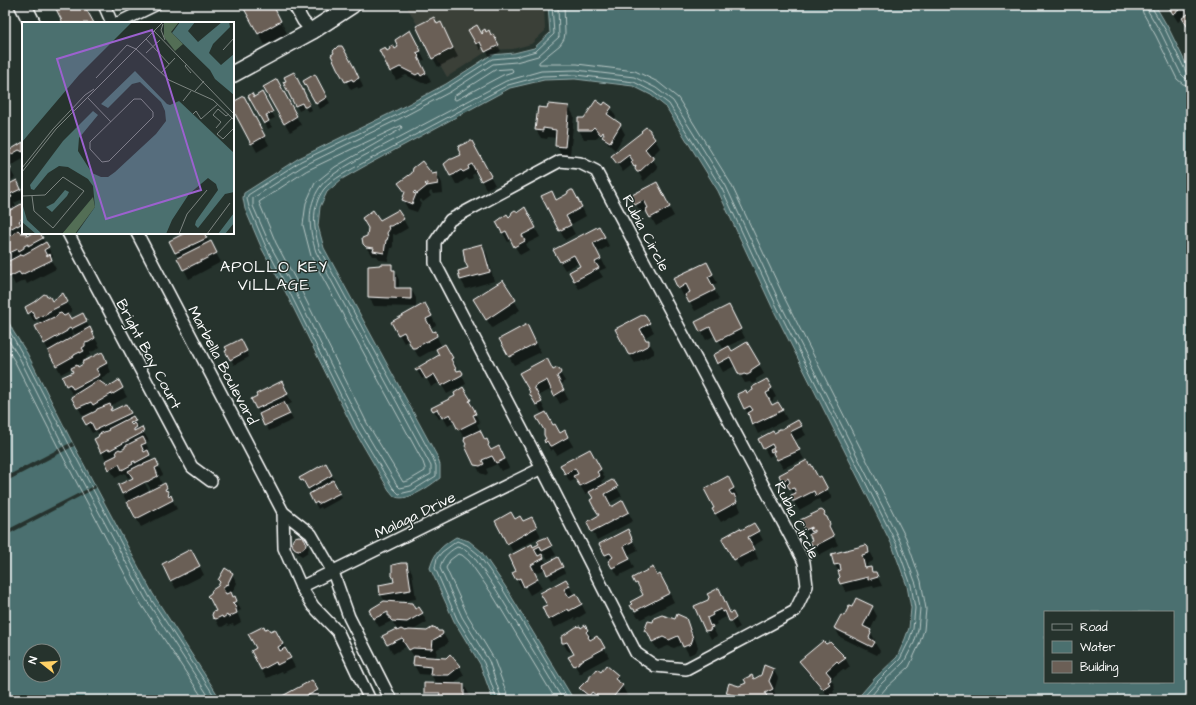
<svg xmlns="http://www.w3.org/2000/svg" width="1196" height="705" viewBox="0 0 1196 705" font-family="'Architects Daughter',sans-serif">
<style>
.built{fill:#3b4039}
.water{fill:#4b706f;stroke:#93a9a9;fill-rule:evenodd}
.pier{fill:#26332d}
.shadow{fill:#0007;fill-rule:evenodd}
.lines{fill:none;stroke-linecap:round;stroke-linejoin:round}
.shore{stroke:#b7c6c5;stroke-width:1}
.building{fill:#6b5f56;stroke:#fff}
.street-casing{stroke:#fff;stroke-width:14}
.secondary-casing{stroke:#fff;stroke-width:19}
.street{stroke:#26332d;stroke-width:11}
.secondary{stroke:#26332d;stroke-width:16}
.labels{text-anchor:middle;stroke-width:3;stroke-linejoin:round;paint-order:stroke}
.street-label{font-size:15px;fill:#fff;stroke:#26332d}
.neighbourhood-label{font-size:16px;letter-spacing:1px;fill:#fff;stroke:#26332d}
.inset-road{fill:none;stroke:#7d8581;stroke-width:1}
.view{fill:#9c61cf;fill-opacity:0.15;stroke:#9c61cf;stroke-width:2}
.inset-edge{fill:none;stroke:#fff;stroke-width:2}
</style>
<rect width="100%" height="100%" fill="#26332d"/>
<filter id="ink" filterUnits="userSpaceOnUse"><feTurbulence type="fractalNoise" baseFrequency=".025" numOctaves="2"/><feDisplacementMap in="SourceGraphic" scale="8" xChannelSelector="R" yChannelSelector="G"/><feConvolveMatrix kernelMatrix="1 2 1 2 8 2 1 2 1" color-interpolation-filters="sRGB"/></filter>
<g filter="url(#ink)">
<!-- built -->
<path class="built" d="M406,5H544L545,31L531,44L513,49L489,50L447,77Z"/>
<!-- water -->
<g class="water">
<path d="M548,5H1155L1169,29L1191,74V700H856L875,678L897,657L905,639L909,628L911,608L907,586L892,545L772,307L718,191L666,107L651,95L633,86L575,79L544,80L510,88L365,166L342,179L327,192L320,207L318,226L324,248L437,456L440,465V478C431,485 408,502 396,497C393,496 392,493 389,490L354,430L285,291L262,249L245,209L243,198L244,193L299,158L395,111L446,84L491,55L514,53L534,48L550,33ZM1045,612H1173V682H1045Z"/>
<path d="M5,314L13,331L27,353L72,442L153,594L221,700H5ZM30,651H54V675H30Z"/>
<path d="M456,537L469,541L481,551L505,586L574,700H493L480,664L454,621L430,568C435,551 442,546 456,537Z"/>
</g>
<!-- pier -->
<g class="pier">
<path d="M72,442L74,446L5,482V477Z"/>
<path d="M95,485L96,488L5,536V531Z"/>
</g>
<!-- shadow -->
<g class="shadow">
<path d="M127,5H156L135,19Z"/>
<path d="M243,5H272L287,33L265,45Z"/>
<path d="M1167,5H1191V31L1183,19L1178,22Z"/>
<path d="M437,25L445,32L458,57L438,67L433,58Z"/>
<path d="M470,30L482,35L486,33L491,36L492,35L501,51L490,57L484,47L480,50Z"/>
<path d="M415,40L425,60L421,61L431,82L426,84L425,82L422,83L406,75L396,80L391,71L387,52L395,50Z"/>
<path d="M342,47L359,77L363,87L360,89H359L357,87L351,90L346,81Z"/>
<path d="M314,76L330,103L320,109L304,81Z"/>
<path d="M276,81L301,125L290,132L264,88Z"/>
<path d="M285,83L309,103L303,107V109L310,105L312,110L308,112L305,108L299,111Z"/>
<path d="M262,94L275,118L268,121L272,127L268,129L250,96L254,98Z"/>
<path d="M233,103L248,106L269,145L257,152L233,108Z"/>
<path d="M569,107L574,116L570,155L561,154L556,146L557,138L548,137L547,139L541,138L536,130L548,109Z"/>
<path d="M603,107L611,108L616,117L613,120L620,125L625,134L615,150L599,135L596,139H584L579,130L584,119Z"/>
<path d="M650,131L660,148L651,157L658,167L657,169L644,181L643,180L633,164L623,172L612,156Z"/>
<path d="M23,143V159L9,167L15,178L11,180L13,183L16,182L23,194V199L14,203L17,207L23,204V233H25L27,237L34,233H39L53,256L50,258L56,269L27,284L25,280L15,285L5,265V154Z"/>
<path d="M477,151L495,185L486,189L477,172L472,175L473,178L468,180L467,178L459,184H456L445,164Z"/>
<path d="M437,174L442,183L443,193L433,194L431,191L429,193L431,196L423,202L421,199L419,201L421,204L417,212L408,209L403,200L405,194L399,184Z"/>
<path d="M661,192L674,216L656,226L647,210L641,213L632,197Z"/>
<path d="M542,197L556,201L578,200L586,216L570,225L575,234L565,240Z"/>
<path d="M529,217L540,237L526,244L529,250L520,255L511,240L508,242L497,222L508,218Z"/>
<path d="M403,219L408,228L396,235L393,234V246L392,248H391L388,261L380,260L377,256H372L364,244L368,237L380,222Z"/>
<path d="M187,233H204L221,262L189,279L170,241Z"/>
<path d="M604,236L609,246L598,252L606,268L599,271L603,277L579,289L574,281L581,266L579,263L565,270L560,262Z"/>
<path d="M482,245L487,254L494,281L466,289L461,280L459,271L470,268Z"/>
<path d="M392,265L399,280V289H411L416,298V307L374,306L369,297Z"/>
<path d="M712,272L717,283L712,285L719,299L695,311L686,295L684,297L674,278Z"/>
<path d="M502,281L520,310L492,328L479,308Z"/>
<path d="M63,295L72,311L67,314L71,320L82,314L100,347L94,351L90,352V355L86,357L88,360L104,356L111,372L101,378L104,384L108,388L118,381L127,397L110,406L113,412L126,405L140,429L141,428L149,441L145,442L150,451L148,453L153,462L155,461L160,469L163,475L159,477L162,485L164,484L169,493L177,509L141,527L122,493L134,478L132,476L128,478L125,473L115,478L102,452L99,438V435L97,431L92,433L84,419L98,411L97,410L83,416L72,397L77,394L76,392L72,394L67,385L74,373L72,368L61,374L36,327L41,324L38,319L34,322L26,307L51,302ZM69,323L75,335V336H74L67,324ZM83,361L84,364L78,368L76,366L78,365V364ZM143,477L152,491H149L142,478Z"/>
<path d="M430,313L436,325L430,328L433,333H435L442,347L444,346L457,367L455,368L457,372L460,371L466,384L447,394L440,382L431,387L426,377L422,379L416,369L440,356L436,348L420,357L418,356L409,340L404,343L399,334Z"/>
<path d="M644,315L654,332L644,338L646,341H648L654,350V354L635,363L629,354Z"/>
<path d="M733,315L745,338L728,346L732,352L747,343L764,374L756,379V382L752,384L750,382L745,383L735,366L723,372L714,356L724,350L716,335L706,340L697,323Z"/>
<path d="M532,334L541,352L514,365L509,357Z"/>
<path d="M244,345L249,357L234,365L227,351Z"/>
<path d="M558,370L565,381L561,385L568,399L560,404L552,389L538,396L553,426L560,434L564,431L573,446L557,455L553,449L551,451L545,441L547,440L542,414L521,374Z"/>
<path d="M767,380L776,397L773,399L774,400L770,402L772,406L782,410L787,419L758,434L750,417L745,408L747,394L755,390Z"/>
<path d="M282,383L292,403L286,406L293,420L269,431L252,399Z"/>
<path d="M463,389L475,409L473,410L480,423L477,424L485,441H487L492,450L499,447L509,468L501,471L497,464L486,469L488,473L486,475L480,473L467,444L466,437L464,438L455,422L448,426L443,417L439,419L433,409L457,396Z"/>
<path d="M798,421L806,435L794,441L804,459L783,468L774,454L769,457L759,439L774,435Z"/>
<path d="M595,459L605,478L601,481L604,486L614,483L622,496L609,503L611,507H613L623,502L633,521L597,540L588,522L600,516L594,499L590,492L585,494L576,479L570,482L561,466Z"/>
<path d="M325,464L335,481L333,482L342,498L322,509L321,507L318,509L310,494L312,493L307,485L305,486L301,478Z"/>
<path d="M809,466L818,478L820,477L832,498L822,504L819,499L799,510L791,497L794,495L790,488L788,489L785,486L780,477Z"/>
<path d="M728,477L738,497L736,499L741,511L721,522L713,510Z"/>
<path d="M823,511L834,533L833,535L838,545L819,555L812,541L814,540L812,538H811L801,521Z"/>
<path d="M531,518L541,536L513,552L496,521L515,520L523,523Z"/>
<path d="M754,524L763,540L753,546L758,559L740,568L735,560L741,531Z"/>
<path d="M627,531L638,550L628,555L634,568L618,576L600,544Z"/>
<path d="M305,532L310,539L306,543L309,547L308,552L302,556L297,553L294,549L288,550L287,542H293L292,540L300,536L304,540L302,536Z"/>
<path d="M546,538L556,555L548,559L545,554L542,556L547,564H561L565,573L552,580L545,569L535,574L542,588L530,595L525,586L522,588L517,580L518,572L533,547L540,544Z"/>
<path d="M868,548L873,557V561L867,564L868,568H871L874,573H876L882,586L874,588L873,586L846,592L841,583L840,574L835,565Z"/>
<path d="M196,559L204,575L176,589L171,580Z"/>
<path d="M407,564L412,572L416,599L397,602L415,610L419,608L427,622L412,631L442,632L448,642L447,644L437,649L436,658L459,666L464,675L453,685H464L469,694L468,700H429L425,692L437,684L431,675L419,674L414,665L415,658L407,646L393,654L384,636L397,629L392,621L379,627L370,611L386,603L381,595L380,586L395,583ZM400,630H409L405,633Z"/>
<path d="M232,574L237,583L232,593L229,591L233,598L234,597L241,610L237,612L241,622L234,626L233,624L228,626L227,624L222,627L219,626L213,615L217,611L221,583L219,580Z"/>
<path d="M657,577L665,584L674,602L641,619L640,617H638L634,611L637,613V610H634L631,605L644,595L642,591L641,592L633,578Z"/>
<path d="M566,580L574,595L581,603L586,613L575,620L574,618L554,628L549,619L548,605Z"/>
<path d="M719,590L731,614H732L737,622L740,627L735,630L731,622L735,620V618L728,621L726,617L716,622L717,624L712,627L717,636L711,639L695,607L709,601Z"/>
<path d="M872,607L877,616L870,631L875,640V643L880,651L877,655L840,637L835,628L852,608Z"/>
<path d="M685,619L691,628L698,647L696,652L689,655L683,644L674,648L668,646L658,650L645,631L654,624Z"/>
<path d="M585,626L593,640H600L609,657L583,671V672L580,674L570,657L575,654L573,650L570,652L567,650L562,641Z"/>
<path d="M265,630L280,639L295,667L283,673L282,671L267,678L260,669L257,648Z"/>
<path d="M826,645L845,658L850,667L845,671L843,669L831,679L835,686L834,687L835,689L833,691L834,693L829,697L805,670L800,662Z"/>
<path d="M773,669L778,678L774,691L777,698L772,700H732L728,693Z"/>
<path d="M597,670L601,673L617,676L627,695L623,700H589L585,697L580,689Z"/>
<path d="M311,681L322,700H277Z"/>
<path d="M632,697L638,700H631Z"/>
</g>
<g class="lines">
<!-- shore -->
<g class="shore">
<path d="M552,5L554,34L536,51L515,57L492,59L448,87L397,115L301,161L248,195L247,199L249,207L266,247L288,289L357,428L393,488L399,494L412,491L436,476V466L433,458L320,250C314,230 310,208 324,189C331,180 352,169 363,163L508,85L542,76L576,75L634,82L653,92L669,104L722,189L776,305L896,543L911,585L915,608L913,629L909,641L900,659L878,681L861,700"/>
<path d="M558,5L559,37L538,56L516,62L493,64L450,92L399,119L303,166L253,198V206L270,245L293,287L330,363L362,426L397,485L400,488L410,486L431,474V466L316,252C309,230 306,207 320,187C327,176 349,165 360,158L506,81L541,71L576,70L634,77L656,88L673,101L726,186L780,303L900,541L916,584L920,608L918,630L914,643L904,662L881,684L868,700"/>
<path d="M564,5L565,33L564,39L560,45L539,62V64H577L635,71L658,82L678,98L731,184L786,301L906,538L921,581L926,609L924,630L919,645L909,667L886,688L876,700"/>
<path d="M1141,5L1143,13L1156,36L1177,79L1183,84L1191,86"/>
<path d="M1147,5L1148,11L1161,33L1181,74L1185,78L1191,80"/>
<path d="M1152,5V8L1166,31L1186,72L1191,74"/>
<path d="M512,69L513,71L512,72L503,75L456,100L453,99L454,96L495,70Z"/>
<path d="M401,126L402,127L401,129L335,167L315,183L306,203L303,225L311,256L423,462L425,468V471L408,481L403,482L367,423L298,284L276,243L259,202L306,171Z"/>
<path d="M5,323L23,355L69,444L149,596L217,700"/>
<path d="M5,335L19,357L64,447L145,598L211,700"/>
<path d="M5,346L14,360L59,449L139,601L204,700"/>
<path d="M497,700L484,663L457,619L435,568L437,558L442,552L457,541L467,545L478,554L502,588L569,700"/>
<path d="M502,700L489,661L462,617L440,568C442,558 448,552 457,547L465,549L474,557L497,591L563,700"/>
<path d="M508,700L507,694L494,659L467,614L446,568L450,560L458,554L462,555L469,561L492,594L556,700"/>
</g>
</g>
<!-- building -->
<g class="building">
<path d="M54,5H84L94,23H63Z"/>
<path d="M242,5H273L281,21L258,34Z"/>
<path d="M1167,5H1187L1173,14Z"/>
<path d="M1191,12V32L1182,18Z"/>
<path d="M434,17L437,24L441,22L453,48L432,59L416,26Z"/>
<path d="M477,25L482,34L483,33L482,31L485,29L486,32L489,30L491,35L493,34L499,45L485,52L480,42L476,44L468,30Z"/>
<path d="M410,30L421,51L416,53L419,56L418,57L426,73L421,76L419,73L416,75L400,67L390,72L379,50L385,47L387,51L390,49L389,47L393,45L395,49L398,47L395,40Z"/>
<path d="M338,46H342L354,67L359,78L353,81L352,79L345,82L337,68L331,55L334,53L333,51Z"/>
<path d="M294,72L310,104L306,107H304L302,103L295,106L283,82L286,81L284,77Z"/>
<path d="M315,74L327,97L316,104L303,81Z"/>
<path d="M277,79L297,116L284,124L263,87Z"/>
<path d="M262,92L273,112L266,115L269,121L264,124L248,96L252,93L254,97Z"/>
<path d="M244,96L265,136L251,144L233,110V102Z"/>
<path d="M596,100L603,105L605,102L612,107L607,114L621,124L610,142L602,137L604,134L603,132L601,135L594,127L591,130H578V118H584Z"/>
<path d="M548,104L569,106L565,147L555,146L556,130L543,128V131L535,130L538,107L547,108Z"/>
<path d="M646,127L650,130V132L655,139L645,149L650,155L653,157V159L639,172H637L635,169L636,166L634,167L631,162L633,161L629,155L617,164L611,156L642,132L641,131Z"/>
<path d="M470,141H472L491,176L481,181L472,164L468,166L469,169L463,172L461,170L456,173L455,174L450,176L444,164L450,159H452L461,155L458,149L459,146Z"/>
<path d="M23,142V152L19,150L5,158V153Z"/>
<path d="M6,159L11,169L7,171L8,173L5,179Z"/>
<path d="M422,161L432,174L437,173L438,184L427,186V182L425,184L427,186L417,194L415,191L413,193L416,194L412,204L402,200L405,192L398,183L412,173L413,168Z"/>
<path d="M17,180L21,189L10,194L12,197L6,199L8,203L5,206V186Z"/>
<path d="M657,182L670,207L650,218L647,213L646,209L648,208L644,200L635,205L630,196Z"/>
<path d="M571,190H573L582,207L566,216L571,225L559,231L541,196L552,191L556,200L567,194L568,192Z"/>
<path d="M23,203V218L19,221L21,224L17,226V225L5,232V213Z"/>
<path d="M525,207L536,228L522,235L525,241L514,247L506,231L502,233L496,222L507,214L509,217L511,215L512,212L515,210L518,212Z"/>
<path d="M373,210L380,220L398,210L404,219L396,224V223L391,226H388L389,230L387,233L388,237L387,240H386L384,253L373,251L374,248L366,247L363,244L362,238L367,236L368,228L362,218Z"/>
<path d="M599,226L605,237L593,243L601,259L595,262L599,268L574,281L569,272L580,266L574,255L560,262L553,250Z"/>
<path d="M18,230L21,233H26L27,236L32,233H40L43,238L28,246V244L24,246V248L19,251L18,249L5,255V237L10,234L11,236Z"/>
<path d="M185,233H204L207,238L175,253L169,241Z"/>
<path d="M211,241L217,253L183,270L177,258Z"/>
<path d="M46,242L49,247L44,250L47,256L50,254L52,260L21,275L19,272L9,277L5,268L9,265L7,262L22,254L23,255Z"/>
<path d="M482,244L490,272L460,280L458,271L468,268L465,262L463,249Z"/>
<path d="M707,262L713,274L708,277L715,290L689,303L685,295L690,292L686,284L678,289L673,278Z"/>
<path d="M380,264H392V270H395V288H411V299L368,297V266L380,265Z"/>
<path d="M503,280L516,300L486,320L473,299Z"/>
<path d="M63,293L68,302L48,312L45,316L43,315L36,319L32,311L28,314L25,307L34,302L44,294L50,297L52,301Z"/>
<path d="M425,303L432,316L426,319L433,332L436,331L437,336L415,348H412L404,332L398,335L391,322Z"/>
<path d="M729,305L741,329L717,341L710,327L700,332L695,322Z"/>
<path d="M61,313L64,316L68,314L71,319L83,313L87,321L71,329L70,328L67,330V331L44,344L35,326L54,317V318L57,316L58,314Z"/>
<path d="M644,314L650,323L640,329L646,340H649V345L630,355L628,354L615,329Z"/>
<path d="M527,324L536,343L509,357L499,339Z"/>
<path d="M90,327L95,338L89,342L85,343V346L82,348L84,351L80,353V352L74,355V356L56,366L48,351Z"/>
<path d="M241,339L247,351L230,360L225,351L227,350L225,347Z"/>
<path d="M747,342L760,364L751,370V373L747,375L744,374L742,375H739L730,357L717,364L713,355L729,346L732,351Z"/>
<path d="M445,344L453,358L451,359L457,371L461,370L463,373L462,375L441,386L434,374L426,379L420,369L416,371L415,369L439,355L436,349Z"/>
<path d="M102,352L104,355L107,363L96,369L100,375L73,389L70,384L66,386L62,377L73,372L71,368L77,365L78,367L83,364L82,362Z"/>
<path d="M547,358L553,370L557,368L559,369L561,372L560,374L557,376L564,390L554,396L547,380L534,387L542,402L536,405L529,393L530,392L519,373Z"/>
<path d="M767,379L772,388L769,390L770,391L766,393L772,405L778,402L783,410L752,425L748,413L753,410L750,406L744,409L737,394L746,390L747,393L753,390L752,387Z"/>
<path d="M98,380L108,387L119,380L123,388L113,394V393L93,405L91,402L77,408L71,397Z"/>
<path d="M282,381L288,394L256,409L251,399L257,396L256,394Z"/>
<path d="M463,387L471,400L469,401L474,409L476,414L473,415L476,421L458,430L450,414L442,418L437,409L433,411L431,408L455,396L454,393Z"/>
<path d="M284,402L290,414L264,426L259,414Z"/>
<path d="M110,404L112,409H110L111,411L126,404L131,413L95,430L91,422L86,425L82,418L96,411L97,409Z"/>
<path d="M546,412L553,425L555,424L560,433L565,430L568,437L552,446H550L547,441L545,443L544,440L546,439L544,435V430L536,417Z"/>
<path d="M133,416L136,421L130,423L132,425L134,423L137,427L134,429V431L142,427L144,432L110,450L108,449L101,453L94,439L98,437L99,434L109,430L108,429Z"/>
<path d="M798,420L802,426L790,432L800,450L777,460L773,453L775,450L771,452L770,450L774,448L772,444L763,449L758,439L773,431L774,433L778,431V429H782Z"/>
<path d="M480,430L485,440L487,439L489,444L488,445L491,450L499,446L505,459L496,463L492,456L482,460L484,464L480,466L474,465L465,446L466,444L464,441L465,437Z"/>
<path d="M143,437L146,443L141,445L144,452L148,450L150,455L135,463V461L132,462L133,464L122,470L119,464L109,470L105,461L117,455L116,451L119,449L121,450L125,448V446Z"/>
<path d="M590,449L601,469L597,472L600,476L580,486L573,476L578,474L575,468L565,474L560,465Z"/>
<path d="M156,459L159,466L155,468L158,476L150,480L149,481L145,482L122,494L118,485L133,478L128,471L140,465H142Z"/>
<path d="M807,460L809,465L811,464L818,477L821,476L828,489L816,496L814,491L794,501H792L791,495L796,493L794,488L790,489L787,485L790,482L788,478L783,481L781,480L779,475Z"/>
<path d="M326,463L332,475L308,489L303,480L301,481L299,478Z"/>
<path d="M728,476L734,488L729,491L732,495L734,494L737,502L715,514L712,509L714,508L704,489Z"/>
<path d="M333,480L340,493L318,504L317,502L314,504L309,494Z"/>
<path d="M612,480L615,482L618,487L605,494L611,506H613L623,500L629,512L591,532L587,522L599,515L593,506L590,500L593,498L589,492Z"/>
<path d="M165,483L167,488L165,489L166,491L167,490L169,494L168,495L169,497L171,495L173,500L136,519L127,502Z"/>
<path d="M821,510L823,511L825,513L824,515L827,517L830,524L829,526L834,536L813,547L810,541L812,540L809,534L814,532V530L811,532L809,529L812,528V527L805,530L800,520Z"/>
<path d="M511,512L515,519L520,516L523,521L532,517L537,527L507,544L495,521Z"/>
<path d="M754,523L759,531L748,537L754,550L734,560L722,540V538L740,528L741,530Z"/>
<path d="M628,529L633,541L624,546L630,559L612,568L608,561L613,557L610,553L605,555L599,544Z"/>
<circle cx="299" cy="543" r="7"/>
<path d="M547,537L552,546L542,551L540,546L534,549L538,556L542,554L544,558L531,565L538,579L524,587L520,578L516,580L512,573L516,571L509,556L532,544L533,547L539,544L537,541Z"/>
<path d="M866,545L868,547L869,553L862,555L865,568L871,567L872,572H876L878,577L868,580V577L840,584L838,579L840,577L838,571L841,570L840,564L834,565L831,554Z"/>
<path d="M191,549L200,566L170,581L162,564Z"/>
<path d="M558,557L563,567L547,575L543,565Z"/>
<path d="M401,563H407L411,590L380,595L379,585L394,582L393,577L392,576V565Z"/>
<path d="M653,567L657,576L660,574L670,593L635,611L634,609H632L630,605L632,604L630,602L643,595L637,583L635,584L632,578Z"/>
<path d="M225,568L233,573L227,585L226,584L223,589L226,594L231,592L233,597L235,596L237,601L232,603L235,606L237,613L228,617L227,615L223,618L222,616L216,619L213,618L212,615L213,612L216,611L210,599L207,596L211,593L212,590L218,586L220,582L218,580Z"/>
<path d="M566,579L570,586L564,589L569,597L576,593L582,604L569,611L568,609L548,620L542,607L547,605L540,593Z"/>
<path d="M719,588L730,613L733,612L736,618L732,621H729L725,611L722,612L721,609L712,613L713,615L707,618L710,626L712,625L713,627L710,628L711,630L705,631L694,606L708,600L709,597L707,594Z"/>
<path d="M856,598L873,606L863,626L871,630L870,632L871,633L869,638L875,642L872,647L834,628L841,615L844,616L849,606L852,607Z"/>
<path d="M384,601L412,603L415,609L419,607L423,613L407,622L392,621L390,619V616H388V612L373,619L369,610Z"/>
<path d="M677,614L686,618L693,638L691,644L683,647L678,636L669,640L663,637L652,642L648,633L644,631L648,621L653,622L654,618L662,615L675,619Z"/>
<path d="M585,625L588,630L586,632L589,636L588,637L590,640L597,636L599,639H600L605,648L579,662V663L574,666L568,657L574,654L567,642L564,643H562L561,637L576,627L580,626L581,628Z"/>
<path d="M264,626L265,629L268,628L270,631L275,629L283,644L278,647L280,651L285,648L291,658L277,665L276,662L261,670L251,651L256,648L248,634Z"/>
<path d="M433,627L436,628L438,631H442L443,633L442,635L433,640L432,649L413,648L409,650L403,641L404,640L402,638L387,645L382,636L396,629L397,631L401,629L405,631L409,630L427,631Z"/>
<path d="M823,641L826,644L830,642L846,658L839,663L837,661L826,671L831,677L830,678L831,680L828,682L830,684L823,689L799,661Z"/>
<path d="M450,654L460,666L449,675H430L431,667L413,665L414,656L446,658Z"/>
<path d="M606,665L618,675L615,679L623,685L611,700H602L592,692L589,696L579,688L587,680L588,681L590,677V675H592L597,669L601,672Z"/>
<path d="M764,665L774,669L769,681L773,689L765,693L768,698L764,700H739L737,696L726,693L729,683L739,686L746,683L744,679L752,675L754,679L761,675Z"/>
<path d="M312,680L318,690L300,700H275Z"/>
<path d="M424,683L464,684V700H438L440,693H424Z"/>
</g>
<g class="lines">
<!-- street casing -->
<g class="street-casing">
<g id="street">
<path d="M104,5L112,23"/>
<path d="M294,5L303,21L312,31"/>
<path d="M118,23L155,5"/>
<path d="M560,161L580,163L596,171L804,562L807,586L795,611L686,669L655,666L636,653L542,468L435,263V242L450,220Z"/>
<path d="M68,233L192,467L211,481"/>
<path d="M137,233L283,512L311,534L333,572L349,617L391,700"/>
<path d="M283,512L284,548L301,587L313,606L338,632L370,700"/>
<path d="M301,587L542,468"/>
</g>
</g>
<!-- secondary casing -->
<g class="secondary-casing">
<g id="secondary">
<path d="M23,5L32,23"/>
<path d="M233,74L312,31L352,5"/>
</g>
</g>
<!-- street -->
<use href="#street" class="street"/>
<!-- secondary -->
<use href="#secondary" class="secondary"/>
</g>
</g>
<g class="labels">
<!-- street labels -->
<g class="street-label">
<text transform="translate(646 233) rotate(62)" y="5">Rubia Circle</text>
<text transform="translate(149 354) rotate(62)" y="5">Bright Bay Court</text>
<text transform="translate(223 365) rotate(62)" y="5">Marbella Boulevard</text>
<text transform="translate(415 515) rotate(-26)" y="5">Malaga Drive</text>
<text transform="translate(797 520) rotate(64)" y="5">Rubia Circle</text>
</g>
<!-- neighbourhood labels -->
<g class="neighbourhood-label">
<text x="274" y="272">APOLLO KEY<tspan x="274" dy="18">VILLAGE</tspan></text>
</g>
</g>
<!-- overview -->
<g transform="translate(22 22)">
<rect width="212" height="212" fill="#26332d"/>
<path d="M142,0H157L149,10L161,22L153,29L142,15ZM71,175L73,185L55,209L53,212H40Z" fill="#536e55"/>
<path d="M0,0H110L57,53L0,120ZM158,0H173L166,9L176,20L200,0H207L208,5L191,22L187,31L199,43L212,32V73L193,57L188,48L150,11ZM113,49L145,82L148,83L157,79L212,131V170L203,172L176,206L173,203L174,199L196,168L194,162L186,156L167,172L150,198L144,212H54L73,185L71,164L66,157L46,145L37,144L26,151L12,168L9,167L8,163L41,119L71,89L76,93L57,116L56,129L70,151L79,155H86L93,150L134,112L144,99L143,89L139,80L118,60L110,62L86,86L79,82ZM43,168L47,170L45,174L30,190L24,185L32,181ZM0,181L5,198L20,212H14L0,200ZM212,191V201L203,212H196Z" fill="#4b706f"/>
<path class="inset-road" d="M141,2L139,8L143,18M132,9L212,92M124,17L147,42M114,27L147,58L191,78L212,98M201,28L212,16M124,31L138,18M165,42L163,44L169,51M139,51L153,36M74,56L105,23L114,27M173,69L182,59M66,76L89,100M112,77H119L131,90V95L87,139L80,140L68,127V120ZM161,79L169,69M196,87L204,94L207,92M171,92L174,89L179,97L196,82M210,96L195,112L201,117L212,106M194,106L199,100L191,93L196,87M0,146L31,107L63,73L72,67M0,150L34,107L141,0M0,174L23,173L41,155L62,169L31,206L12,189L10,174M157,212L165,192L185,168M185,212L208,181"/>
<path class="view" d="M130,8L179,168L84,197L35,37Z"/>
<rect width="212" height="212" class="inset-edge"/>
</g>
<!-- margin -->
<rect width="1196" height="705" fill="none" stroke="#26332d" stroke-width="20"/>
<rect x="10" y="10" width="1176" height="685" fill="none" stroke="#fff" stroke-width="1.5" filter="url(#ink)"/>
<!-- legend -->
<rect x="1044" y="611" width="130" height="72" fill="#26332d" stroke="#7d8581"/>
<rect x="1052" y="624" width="20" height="6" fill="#26332d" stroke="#7d8581"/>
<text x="1080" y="631" font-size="12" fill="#ffffff">Road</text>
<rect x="1052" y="641" width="20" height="12" fill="#4b706f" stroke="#7d8581"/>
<text x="1080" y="651" font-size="12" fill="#ffffff">Water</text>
<rect x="1052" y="661" width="20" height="12" fill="#6b5f56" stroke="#7d8581"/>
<text x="1080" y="671" font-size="12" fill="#ffffff">Building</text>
<!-- north arrow -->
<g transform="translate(42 663) rotate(287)"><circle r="19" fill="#26332d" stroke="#7d8581"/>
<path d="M0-3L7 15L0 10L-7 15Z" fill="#ffd166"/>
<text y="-6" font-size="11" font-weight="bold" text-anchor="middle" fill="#ffffff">N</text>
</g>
</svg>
